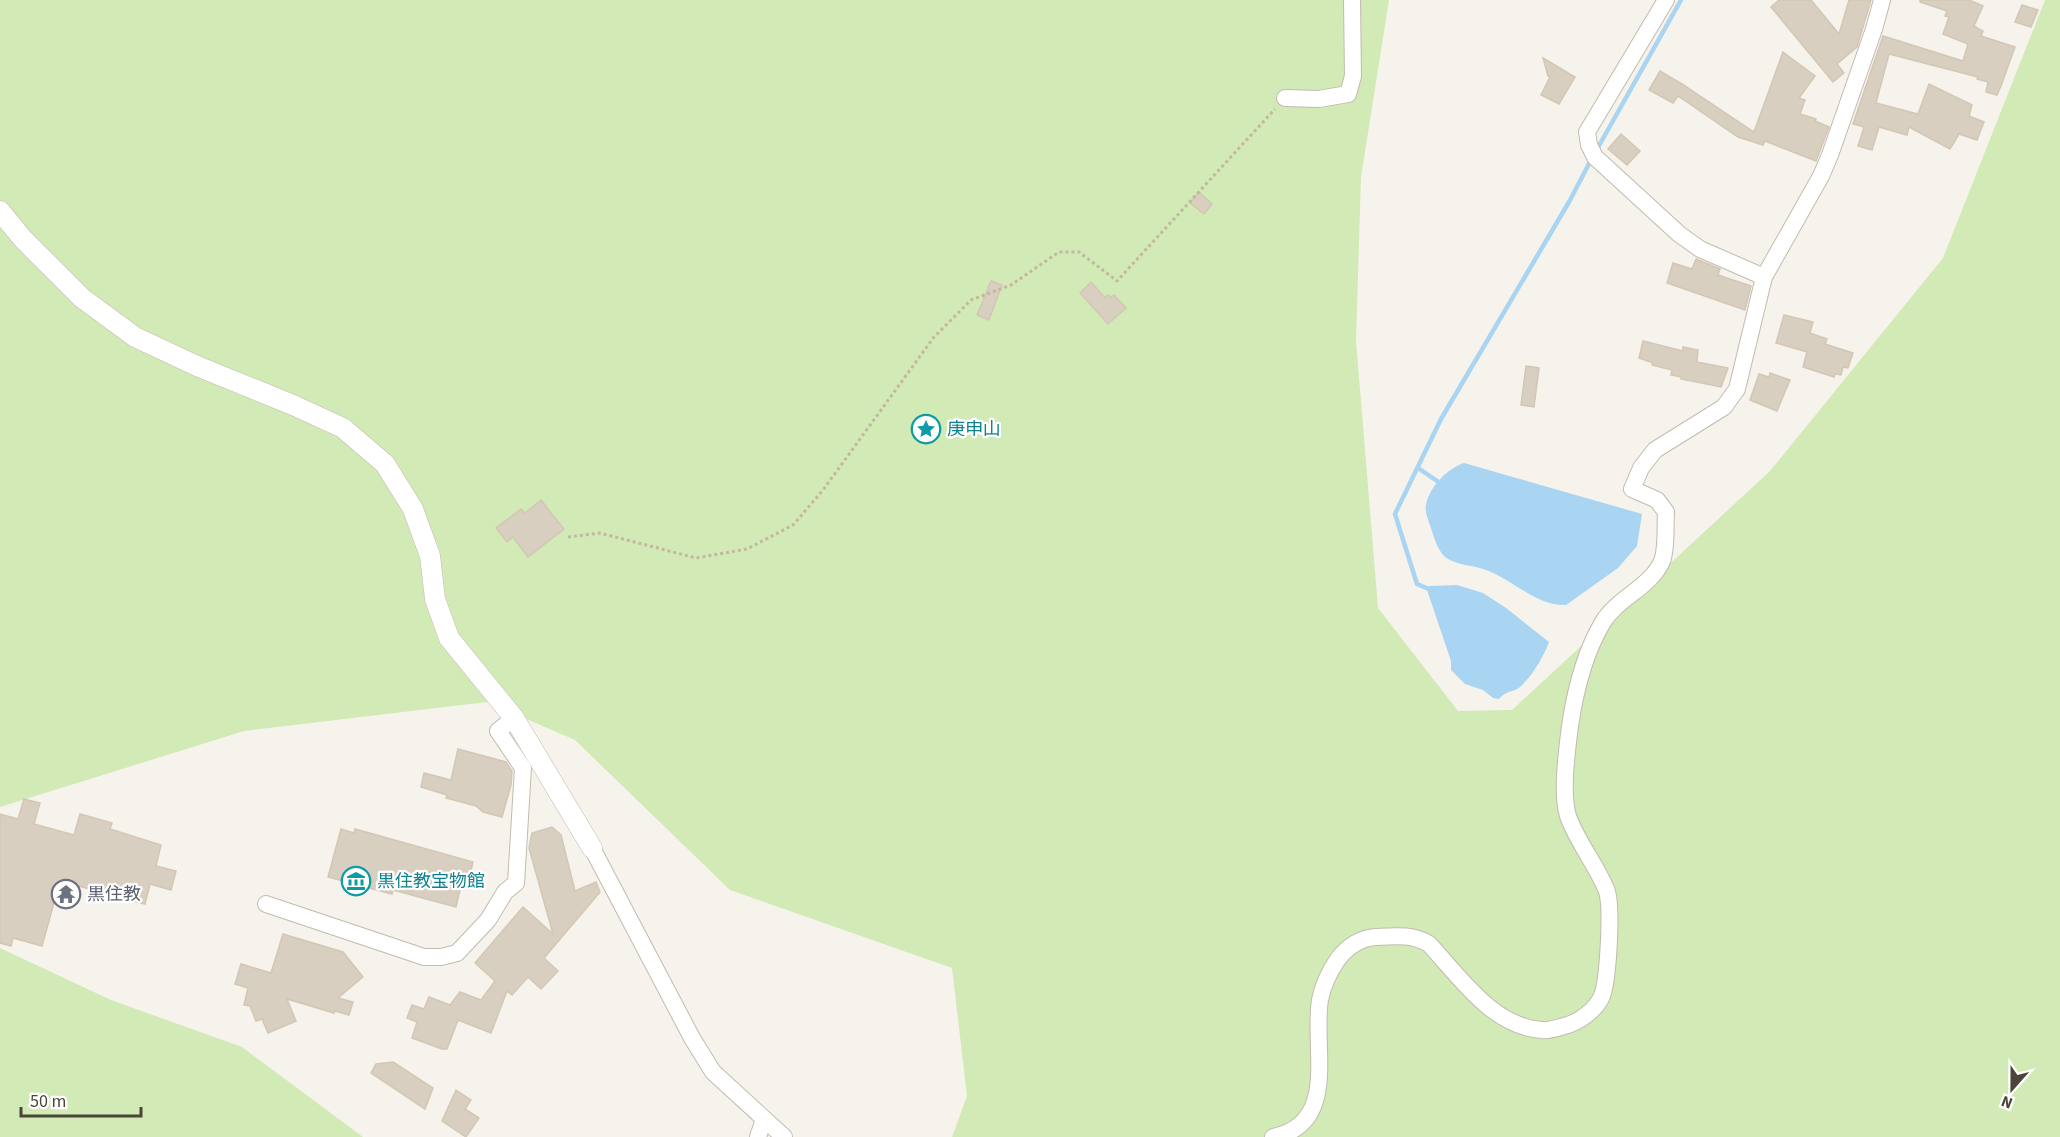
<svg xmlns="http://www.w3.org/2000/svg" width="2060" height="1137" viewBox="0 0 2060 1137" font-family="'Source Sans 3','Noto Sans JP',sans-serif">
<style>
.green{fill:#d2eab5}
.water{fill:#a9d4f2}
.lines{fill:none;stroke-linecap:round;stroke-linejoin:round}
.stream{stroke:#a9d4f2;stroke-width:4.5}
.building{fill:#d8cfc1;stroke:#d3c7b4;stroke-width:1.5}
.minor-casing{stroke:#c2bbae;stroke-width:18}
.tertiary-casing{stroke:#c2bbae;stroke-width:21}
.path{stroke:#c4b79f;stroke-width:3;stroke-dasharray:3 3;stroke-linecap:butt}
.minor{stroke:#fff;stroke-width:16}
.tertiary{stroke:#fff;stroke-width:20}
.labels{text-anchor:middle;stroke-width:4.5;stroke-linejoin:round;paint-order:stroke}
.culture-label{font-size:18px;fill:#0d838f;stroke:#fff;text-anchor:start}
.worship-label{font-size:18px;fill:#5b616d;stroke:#fff;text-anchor:start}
</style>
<rect width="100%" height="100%" fill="#f6f3ec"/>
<!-- green -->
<g class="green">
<path d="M0,0H1389L1361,177L1356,341L1378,608L1458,711L1512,710L1770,471L1943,258L2045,0H2060V1137H952L967,1096L952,968L730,890L575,740L487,702L244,731L0,807Z"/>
<path d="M0,948L111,1000L242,1047L363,1137H0Z"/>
</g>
<!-- water -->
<g class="water">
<path d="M1464,463L1642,514L1637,546L1618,568L1566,605C1535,606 1512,578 1483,569C1472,565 1454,565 1444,556C1439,551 1434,539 1432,531C1430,524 1424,512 1426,505C1429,487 1448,468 1464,463Z"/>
<path d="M1457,585L1483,593L1506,608L1549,642C1543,658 1532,676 1520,687C1513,693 1508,689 1499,699L1493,698L1483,690L1465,684L1451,670V661L1427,590L1429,586Z"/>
</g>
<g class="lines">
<!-- stream -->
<g class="stream">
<path d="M1596,151L1681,0"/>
<path d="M1418,468L1443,485"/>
<path d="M1431,590L1417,584L1395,514L1441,419L1569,202L1592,158"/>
</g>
</g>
<!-- building -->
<g class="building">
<path d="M1779,0H1811L1839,34L1849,0H1871L1857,47L1837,64L1844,73L1833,82L1771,7Z"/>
<path d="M1920,0H1969L1983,6L1974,26L1983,31L1981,36L2015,47L2001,86L1997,95L1986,92L1988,82L1977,79L1978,77L1889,54L1876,103L1918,114L1929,84L1972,105L1969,116L1984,122L1977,140L1959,134L1950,149L1909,127L1907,135L1879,127L1872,150L1858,146L1864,127L1853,124L1883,36L1963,61L1968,44L1943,34L1949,17L1945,16L1947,11L1920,2Z"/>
<path d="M2022,5L2038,10L2031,27L2015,22Z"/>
<path d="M1783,52L1815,76L1799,98L1805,100L1800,114L1816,119L1815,121L1829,127L1816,161L1765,141L1763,145L1738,137L1678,96L1673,103L1649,90L1660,71L1682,84L1754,132Z"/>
<path d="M1543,58L1575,77L1559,104L1541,95L1550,77L1548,76Z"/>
<path d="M1621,134L1640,151L1627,165L1608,149Z"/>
<path d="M1199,192L1212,204L1204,214L1190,203Z"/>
<path d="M1696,259L1720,269L1718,275L1751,286L1745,310L1667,283L1673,263L1692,269Z"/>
<path d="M991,281L1002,285L989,320L977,315Z"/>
<path d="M1091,282L1105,298L1108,295L1111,297L1114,295L1126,308L1108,324L1080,293Z"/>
<path d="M1784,315L1813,322L1810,333L1827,339L1825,344L1853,353L1848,368L1843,367L1841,375L1835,374L1834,377L1803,367L1807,352L1776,343Z"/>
<path d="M1643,341L1683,351V347L1698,350L1697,362L1728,368L1721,387L1681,379V377L1671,375L1672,370L1652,365L1653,363L1639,358Z"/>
<path d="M1526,366L1539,368L1534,407L1521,405Z"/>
<path d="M1770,373L1790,380L1777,411L1750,400L1759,374L1769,377Z"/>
<path d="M541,500L564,529L528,557L513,537L507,542L496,528L521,509L525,513Z"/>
<path d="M458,749L506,762L512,771L511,785L502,817L483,812L476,806L446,798L447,795L421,787L424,773L451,780Z"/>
<path d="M24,799L40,803L34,824L74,835L80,814L112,823L110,829L161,845L156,866L176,871L171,890L150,884L145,904L60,881L42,946L13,938L11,946L0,943V814L18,819Z"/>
<path d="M552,827L561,835L575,891L596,882L600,892L544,958L558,971L541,989L528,977L512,995L507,991L491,1033L458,1020L447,1049H442L412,1038L417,1022L407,1018L412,1005L424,1009L429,997L450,1005L460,992L481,1000L495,981L475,963L523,907L553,934L529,848L532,833Z"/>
<path d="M341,829L354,833L355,829L473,862L468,883L462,881L456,907L393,890L392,894L328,877Z"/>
<path d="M283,934L343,952L363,977L338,998L353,1002L349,1015L335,1011L334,1013L287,999L296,1021L268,1033L262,1019L256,1021L250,1006L244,1005L248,988L235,984L241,964L271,973Z"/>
<path d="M393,1062L433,1088L425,1109L371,1073L376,1064Z"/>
<path d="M456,1090L471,1100L465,1109L479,1118L466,1137L442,1121Z"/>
</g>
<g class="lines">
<!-- minor casing -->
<g class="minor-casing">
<g id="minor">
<path d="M1666,0L1587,132L1589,145L1595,157L1679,234L1700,249L1764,277"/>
<path d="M1285,98L1319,99L1348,94L1353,76L1352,0"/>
<path d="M592,848L692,1038L713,1072L784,1137"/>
<path d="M266,904L424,957H441L457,953L488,920L505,892L516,883L523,768L498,731L514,718"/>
<path d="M758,1137L764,1119"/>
<path d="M1273,1137C1340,1124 1312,1047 1320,1000C1323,984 1329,972 1338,959C1348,946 1360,938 1376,937C1395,936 1413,934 1429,944C1460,977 1493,1027 1542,1030C1549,1031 1557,1028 1564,1026C1578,1023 1596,1010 1602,996C1608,980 1613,904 1606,889C1596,864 1577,842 1568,816C1561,793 1567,750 1570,726C1575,692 1585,652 1603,622C1617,598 1651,587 1662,561C1667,549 1665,525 1666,512L1657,500L1632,489L1641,468L1655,450L1724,407L1737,389L1764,277L1821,176L1830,155L1874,29L1882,0"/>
</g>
</g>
<!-- tertiary casing -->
<g class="tertiary-casing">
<path id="tertiary" d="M0,211L23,239L82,298L135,337L197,366L293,405L343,428L385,464L413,509L430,556L435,599L449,638L514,718L592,848"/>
</g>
<!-- path -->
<path class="path" d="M568,537L600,533L696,558L747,549L793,525L823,490L934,337L971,300L1011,285L1059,252H1079L1117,281L1275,109"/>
<!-- minor -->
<use href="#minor" class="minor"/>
<!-- tertiary -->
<use href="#tertiary" class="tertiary"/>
</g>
<!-- icons -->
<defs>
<g id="sight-ring" transform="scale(1.5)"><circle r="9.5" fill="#fff" stroke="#0f9aa8" stroke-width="1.5"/><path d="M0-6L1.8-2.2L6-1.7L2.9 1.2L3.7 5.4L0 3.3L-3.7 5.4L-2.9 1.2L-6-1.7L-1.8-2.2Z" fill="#0f9aa8"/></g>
<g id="museum-ring" transform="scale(1.5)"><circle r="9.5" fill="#fff" stroke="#0f9aa8" stroke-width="1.5"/><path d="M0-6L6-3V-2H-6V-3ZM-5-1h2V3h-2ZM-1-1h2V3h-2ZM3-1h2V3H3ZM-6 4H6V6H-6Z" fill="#0f9aa8"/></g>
<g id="temple-ring" transform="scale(1.5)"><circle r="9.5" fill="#fff" stroke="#6b7280" stroke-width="1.5"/><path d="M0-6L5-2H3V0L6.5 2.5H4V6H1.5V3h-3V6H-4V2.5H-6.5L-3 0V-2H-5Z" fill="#6b7280"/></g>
</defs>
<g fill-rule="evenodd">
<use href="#sight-ring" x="926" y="429"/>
<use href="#museum-ring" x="356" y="881"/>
<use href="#temple-ring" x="66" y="894"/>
</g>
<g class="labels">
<!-- culture labels -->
<g class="culture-label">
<text x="947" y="435">庚申山</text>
<text x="377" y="887">黒住教宝物館</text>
</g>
<!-- worship labels -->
<g class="worship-label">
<text x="87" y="900">黒住教</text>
</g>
</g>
<!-- north arrow -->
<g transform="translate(2012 1089) rotate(201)" stroke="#ffffff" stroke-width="4.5" paint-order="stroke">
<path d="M0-4.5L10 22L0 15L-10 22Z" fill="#4b4439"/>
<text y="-9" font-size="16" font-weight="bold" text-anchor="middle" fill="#4b4439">N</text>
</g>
<!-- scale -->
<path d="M21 1107v9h120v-9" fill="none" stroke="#4b4439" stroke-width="3"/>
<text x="30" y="1107" font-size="18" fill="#4b4439" stroke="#ffffff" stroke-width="4.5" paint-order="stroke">50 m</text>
</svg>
